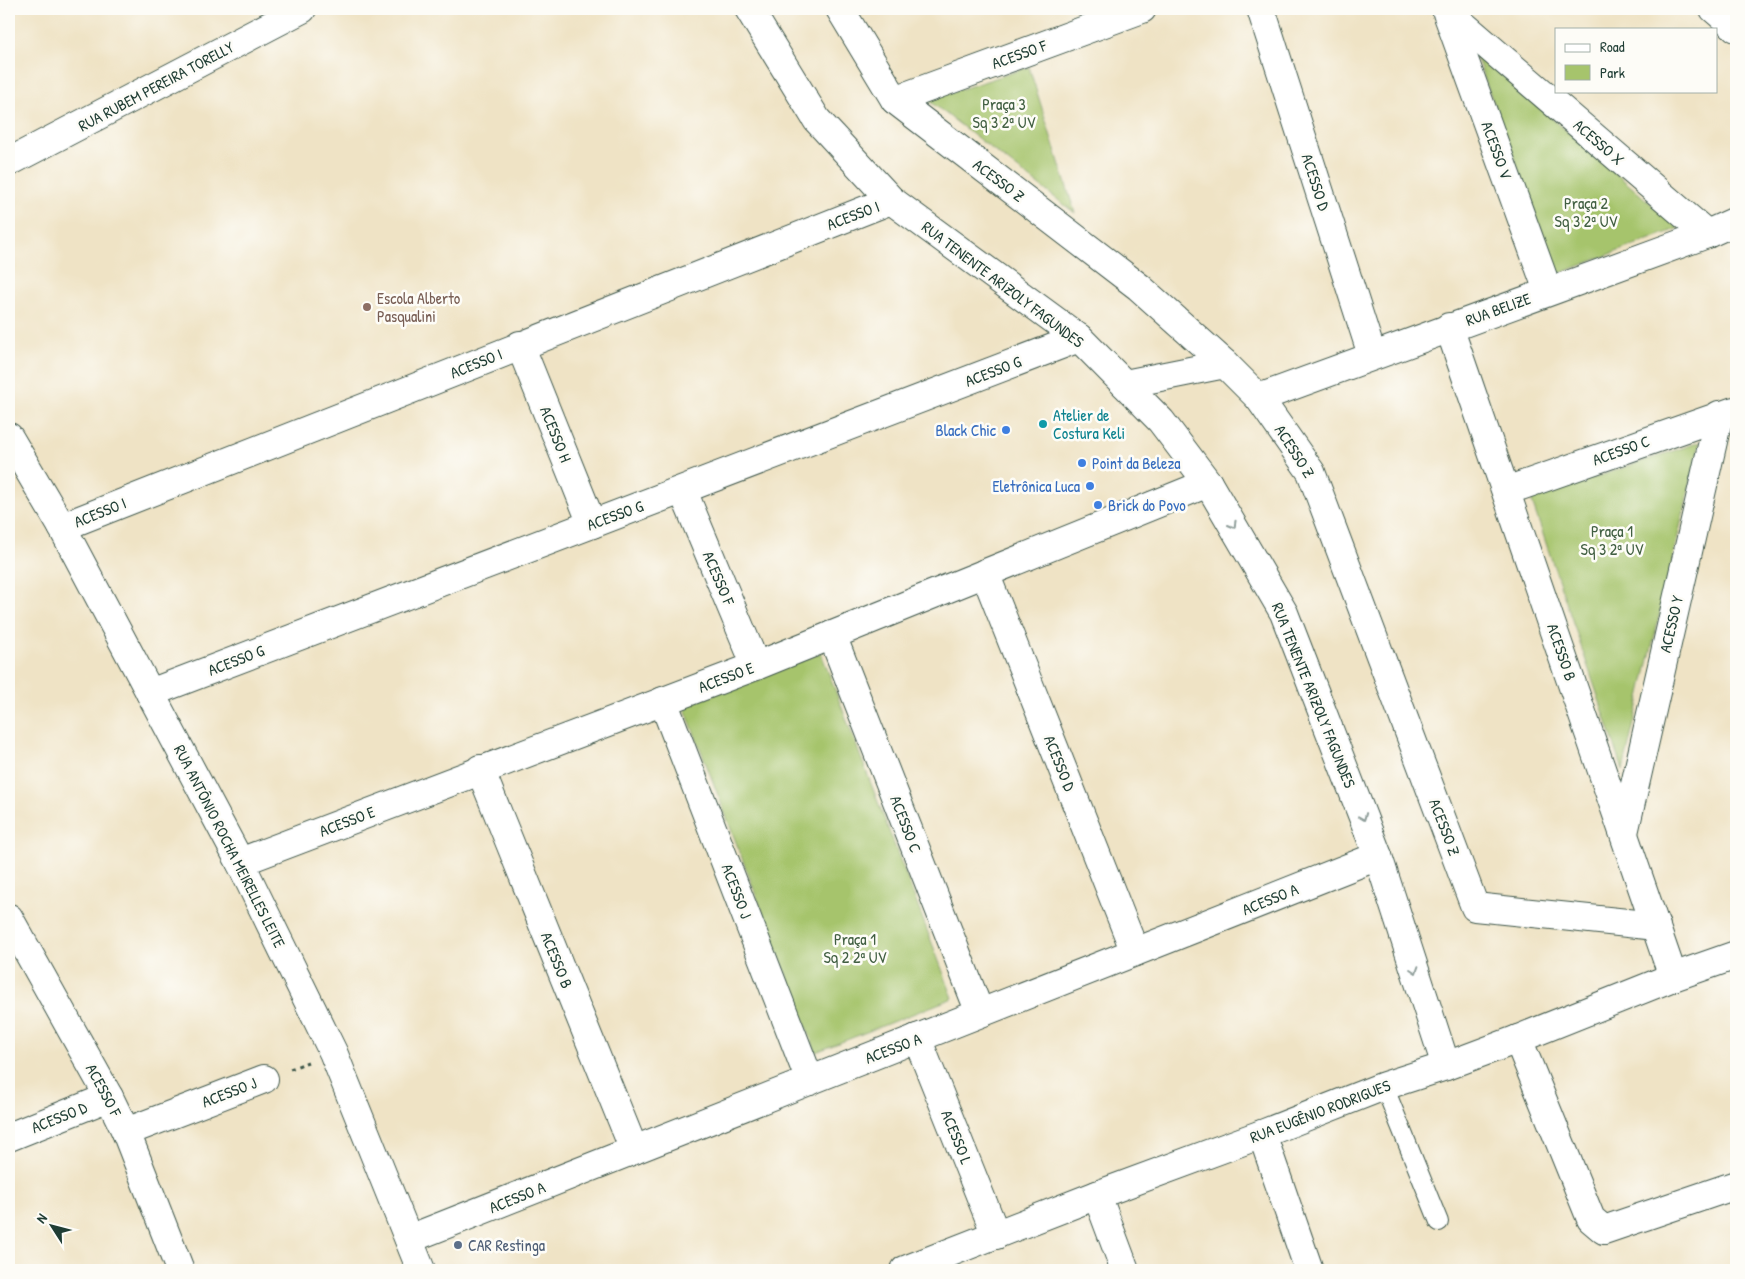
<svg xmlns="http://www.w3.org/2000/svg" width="1745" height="1279" viewBox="0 0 1745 1279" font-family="'Patrick Hand',sans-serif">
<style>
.green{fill:#a6c46c;stroke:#628050}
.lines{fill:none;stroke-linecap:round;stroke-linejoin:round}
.service-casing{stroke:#3e564a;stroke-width:20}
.minor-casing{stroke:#3e564a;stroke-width:30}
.tertiary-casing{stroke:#3e564a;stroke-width:30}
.path{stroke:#3e564a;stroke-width:3;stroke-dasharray:4 4;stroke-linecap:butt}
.service{stroke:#fff;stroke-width:18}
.minor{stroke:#fff;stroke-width:28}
.tertiary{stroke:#fff;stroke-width:28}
.oneway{stroke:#8f9e9a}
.education-dot{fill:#8d6e63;stroke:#fdfcf7;stroke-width:2}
.culture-dot{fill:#0f9aa8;stroke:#fdfcf7;stroke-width:2}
.shop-dot{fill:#3f7fe0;stroke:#fdfcf7;stroke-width:2}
.service-dot{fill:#5c6f8a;stroke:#fdfcf7;stroke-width:2}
.labels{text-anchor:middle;stroke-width:5;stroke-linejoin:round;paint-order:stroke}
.street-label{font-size:16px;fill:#1f3d34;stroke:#fdfcf7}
.park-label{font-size:16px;fill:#415f42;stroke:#fdfcf7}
.education-label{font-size:16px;fill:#785e54;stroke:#fdfcf7;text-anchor:start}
.culture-label{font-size:16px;fill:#0d838f;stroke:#fdfcf7;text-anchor:start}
.shop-label{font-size:16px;fill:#366cbe;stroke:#fdfcf7;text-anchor:end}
.service-label{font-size:16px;fill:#4e5e75;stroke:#fdfcf7;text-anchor:start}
</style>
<rect width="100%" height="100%" fill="#fdfcf7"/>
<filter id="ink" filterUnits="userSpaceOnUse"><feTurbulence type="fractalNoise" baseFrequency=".02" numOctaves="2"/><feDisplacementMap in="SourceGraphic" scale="10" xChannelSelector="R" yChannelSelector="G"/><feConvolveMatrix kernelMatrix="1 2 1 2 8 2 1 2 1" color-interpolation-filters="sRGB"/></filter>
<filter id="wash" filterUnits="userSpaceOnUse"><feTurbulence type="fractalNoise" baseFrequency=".0096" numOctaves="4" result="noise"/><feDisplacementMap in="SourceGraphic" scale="20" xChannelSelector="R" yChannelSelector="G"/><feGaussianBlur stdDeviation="1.12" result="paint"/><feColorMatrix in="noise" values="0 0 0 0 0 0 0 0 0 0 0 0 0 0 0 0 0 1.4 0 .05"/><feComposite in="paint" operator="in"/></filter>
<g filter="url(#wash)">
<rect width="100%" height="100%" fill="#efe3c5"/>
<!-- green -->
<g class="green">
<path d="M1474,51L1679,228L1558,274Z"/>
<path d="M1029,67L1075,213L928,100Z"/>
<path d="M1700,442L1623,770L1531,499Z"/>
<path d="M821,653L953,998L816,1052L684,706Z"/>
</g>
</g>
<g filter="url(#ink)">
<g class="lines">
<!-- service casing -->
<g class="service-casing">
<path id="service" d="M1384,1086L1439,1222"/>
</g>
<!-- minor casing -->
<g class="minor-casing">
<g id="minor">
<path d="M749,9L817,120L891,200L1079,338L1161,421L1208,483L1284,613L1378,856L1446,1066"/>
<path d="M840,9L895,100L1139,287L1225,364L1259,398L1311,472L1475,907L1656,926"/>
<path d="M1261,9L1372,355"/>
<path d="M1714,9L1736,28"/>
<path d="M1447,11L1707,234"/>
<path d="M1447,13L1548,291"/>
<path d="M895,100L1142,9"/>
<path d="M9,162L302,9"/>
<path d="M1449,327L1673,977"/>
<path d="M520,345L592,524"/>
<path d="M1125,384L1225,364"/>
<path d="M1259,398L1707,234L1736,221"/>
<path d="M9,437L62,527L240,862L333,1052L421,1270"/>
<path d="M683,491L756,666"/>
<path d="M1506,491L1734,411"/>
<path d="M62,527L891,200"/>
<path d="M985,573L1135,952"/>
<path d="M832,635L980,1013"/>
<path d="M150,693C460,574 770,457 1079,338"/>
<path d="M663,701L810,1081"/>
<path d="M480,769L634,1150"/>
<path d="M1624,833L1719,415"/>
<path d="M240,862L756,666L1208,483"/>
<path d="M9,918L109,1097L126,1132L180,1270"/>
<path d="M917,1038L996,1235"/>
<path d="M1518,1039L1591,1219L1604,1230L1736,1185"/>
<path d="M126,1132L264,1079"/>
<path d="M1262,1134L1309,1270"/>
<path d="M9,1137L109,1097"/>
<path d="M1097,1195L1125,1270"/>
<path d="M409,1239L1378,856"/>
</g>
</g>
<!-- tertiary casing -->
<g class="tertiary-casing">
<path id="tertiary" d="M905,1270L1097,1195L1262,1134L1384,1086L1446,1066L1518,1039L1673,977L1736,955"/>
</g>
<!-- path -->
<path class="path" d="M290,1069L308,1062"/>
<!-- service -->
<use href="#service" class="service"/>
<!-- minor -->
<use href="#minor" class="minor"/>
<!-- tertiary -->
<use href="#tertiary" class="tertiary"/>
</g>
<!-- one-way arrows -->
<defs><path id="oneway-chevron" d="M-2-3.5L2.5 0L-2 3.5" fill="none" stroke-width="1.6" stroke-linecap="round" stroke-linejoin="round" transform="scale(1.25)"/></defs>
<g class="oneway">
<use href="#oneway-chevron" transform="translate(1233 525) rotate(60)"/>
<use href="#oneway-chevron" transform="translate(1363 817) rotate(69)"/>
<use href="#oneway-chevron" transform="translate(1415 970) rotate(72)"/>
</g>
</g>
<!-- markers -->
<circle class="education-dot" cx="367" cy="307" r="5"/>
<circle class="culture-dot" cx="1043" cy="424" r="5"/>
<g class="shop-dot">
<circle cx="1006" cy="430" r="5"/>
<circle cx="1082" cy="463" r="5"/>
<circle cx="1090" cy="486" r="5"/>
<circle cx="1098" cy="505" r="5"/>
</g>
<circle class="service-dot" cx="458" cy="1245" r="5"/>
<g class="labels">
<!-- street labels -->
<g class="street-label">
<text transform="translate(1019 54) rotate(-20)" y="6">ACESSO F</text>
<text transform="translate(156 86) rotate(-28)" y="6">RUA RUBEM PEREIRA TORELLY</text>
<text transform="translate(1599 142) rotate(41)" y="6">ACESSO X</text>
<text transform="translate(1497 150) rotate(70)" y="6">ACESSO V</text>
<text transform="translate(999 180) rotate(37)" y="6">ACESSO Z</text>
<text transform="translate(1316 182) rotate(72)" y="6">ACESSO D</text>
<text transform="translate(853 215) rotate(-21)" y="6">ACESSO I</text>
<text transform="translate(1003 284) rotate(37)" y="6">RUA TENENTE ARIZOLY FAGUNDES</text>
<text transform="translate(1498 309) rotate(-20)" y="6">RUA BELIZE</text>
<text transform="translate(476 363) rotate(-22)" y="6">ACESSO I</text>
<text transform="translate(993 371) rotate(-21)" y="6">ACESSO G</text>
<text transform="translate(556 434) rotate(68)" y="6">ACESSO H</text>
<text transform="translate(1621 450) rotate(-20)" y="6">ACESSO C</text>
<text transform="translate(1295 451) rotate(57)" y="6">ACESSO Z</text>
<text transform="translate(100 512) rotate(-22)" y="6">ACESSO I</text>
<text transform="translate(615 515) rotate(-20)" y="6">ACESSO G</text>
<text transform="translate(719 578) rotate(67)" y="6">ACESSO F</text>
<text transform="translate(1671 624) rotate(-77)" y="6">ACESSO Y</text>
<text transform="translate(1562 652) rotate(71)" y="6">ACESSO B</text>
<text transform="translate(236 660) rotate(-21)" y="6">ACESSO G</text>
<text transform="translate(726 677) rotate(-21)" y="6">ACESSO E</text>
<text transform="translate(1314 695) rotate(68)" y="6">RUA TENENTE ARIZOLY FAGUNDES</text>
<text transform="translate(1060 763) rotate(68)" y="6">ACESSO D</text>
<text transform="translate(347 821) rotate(-21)" y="6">ACESSO E</text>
<text transform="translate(906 824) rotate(69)" y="6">ACESSO C</text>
<text transform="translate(1445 827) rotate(69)" y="6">ACESSO Z</text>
<text transform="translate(230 846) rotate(63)" y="6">RUA ANTÔNIO ROCHA MEIRELLES LEITE</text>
<text transform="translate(737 891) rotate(69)" y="6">ACESSO J</text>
<text transform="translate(1270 899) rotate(-22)" y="6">ACESSO A</text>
<text transform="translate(557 960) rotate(68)" y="6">ACESSO B</text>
<text transform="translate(893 1048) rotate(-21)" y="6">ACESSO A</text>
<text transform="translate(104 1090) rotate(62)" y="6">ACESSO F</text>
<text transform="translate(229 1092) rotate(-21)" y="6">ACESSO J</text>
<text transform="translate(1320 1111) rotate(-21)" y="6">RUA EUGÊNIO RODRIGUES</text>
<text transform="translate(59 1117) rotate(-22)" y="6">ACESSO D</text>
<text transform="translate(957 1137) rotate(68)" y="6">ACESSO L</text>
<text transform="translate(517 1197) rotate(-22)" y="6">ACESSO A</text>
</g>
<!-- park labels -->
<g class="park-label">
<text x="1004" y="110">Praça 3<tspan x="1004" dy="18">Sq 3 2ª UV</tspan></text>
<text x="1586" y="209">Praça 2<tspan x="1586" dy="18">Sq 3 2ª UV</tspan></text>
<text x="1612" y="537">Praça 1<tspan x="1612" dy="18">Sq 3 2ª UV</tspan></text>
<text x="855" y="945">Praça 1<tspan x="855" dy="18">Sq 2 2ª UV</tspan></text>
</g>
<!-- education labels -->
<g class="education-label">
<text x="377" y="304">Escola Alberto<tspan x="377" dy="18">Pasqualini</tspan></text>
</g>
<!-- culture labels -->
<g class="culture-label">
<text x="1053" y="421">Atelier de<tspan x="1053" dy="18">Costura Keli</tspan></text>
</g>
<!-- shop labels -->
<g class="shop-label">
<text x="996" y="436">Black Chic</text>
<text x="1092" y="469" text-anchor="start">Point da Beleza</text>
<text x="1080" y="492">Eletrônica Luca</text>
<text x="1108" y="511" text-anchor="start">Brick do Povo</text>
</g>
<!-- service labels -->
<g class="service-label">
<text x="468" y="1251">CAR Restinga</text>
</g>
</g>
<!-- margin -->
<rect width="1745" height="1279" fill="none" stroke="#fdfcf7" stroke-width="30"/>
<!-- legend -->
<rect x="1555" y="28" width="162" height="65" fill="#fdfcf7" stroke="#a4b0a9"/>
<rect x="1565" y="44" width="25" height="8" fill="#ffffff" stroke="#a4b0a9"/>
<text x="1600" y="52" font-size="15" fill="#1f3d34">Road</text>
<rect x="1565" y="65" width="25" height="15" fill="#a6c46c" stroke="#a4b0a9"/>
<text x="1600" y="78" font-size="15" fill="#1f3d34">Park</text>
<!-- north arrow -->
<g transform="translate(52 1226) rotate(306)" stroke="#fdfcf7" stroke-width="4" paint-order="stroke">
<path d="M0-4L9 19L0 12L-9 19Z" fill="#1f3d34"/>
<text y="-8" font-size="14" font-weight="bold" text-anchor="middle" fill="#1f3d34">N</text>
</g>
</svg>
